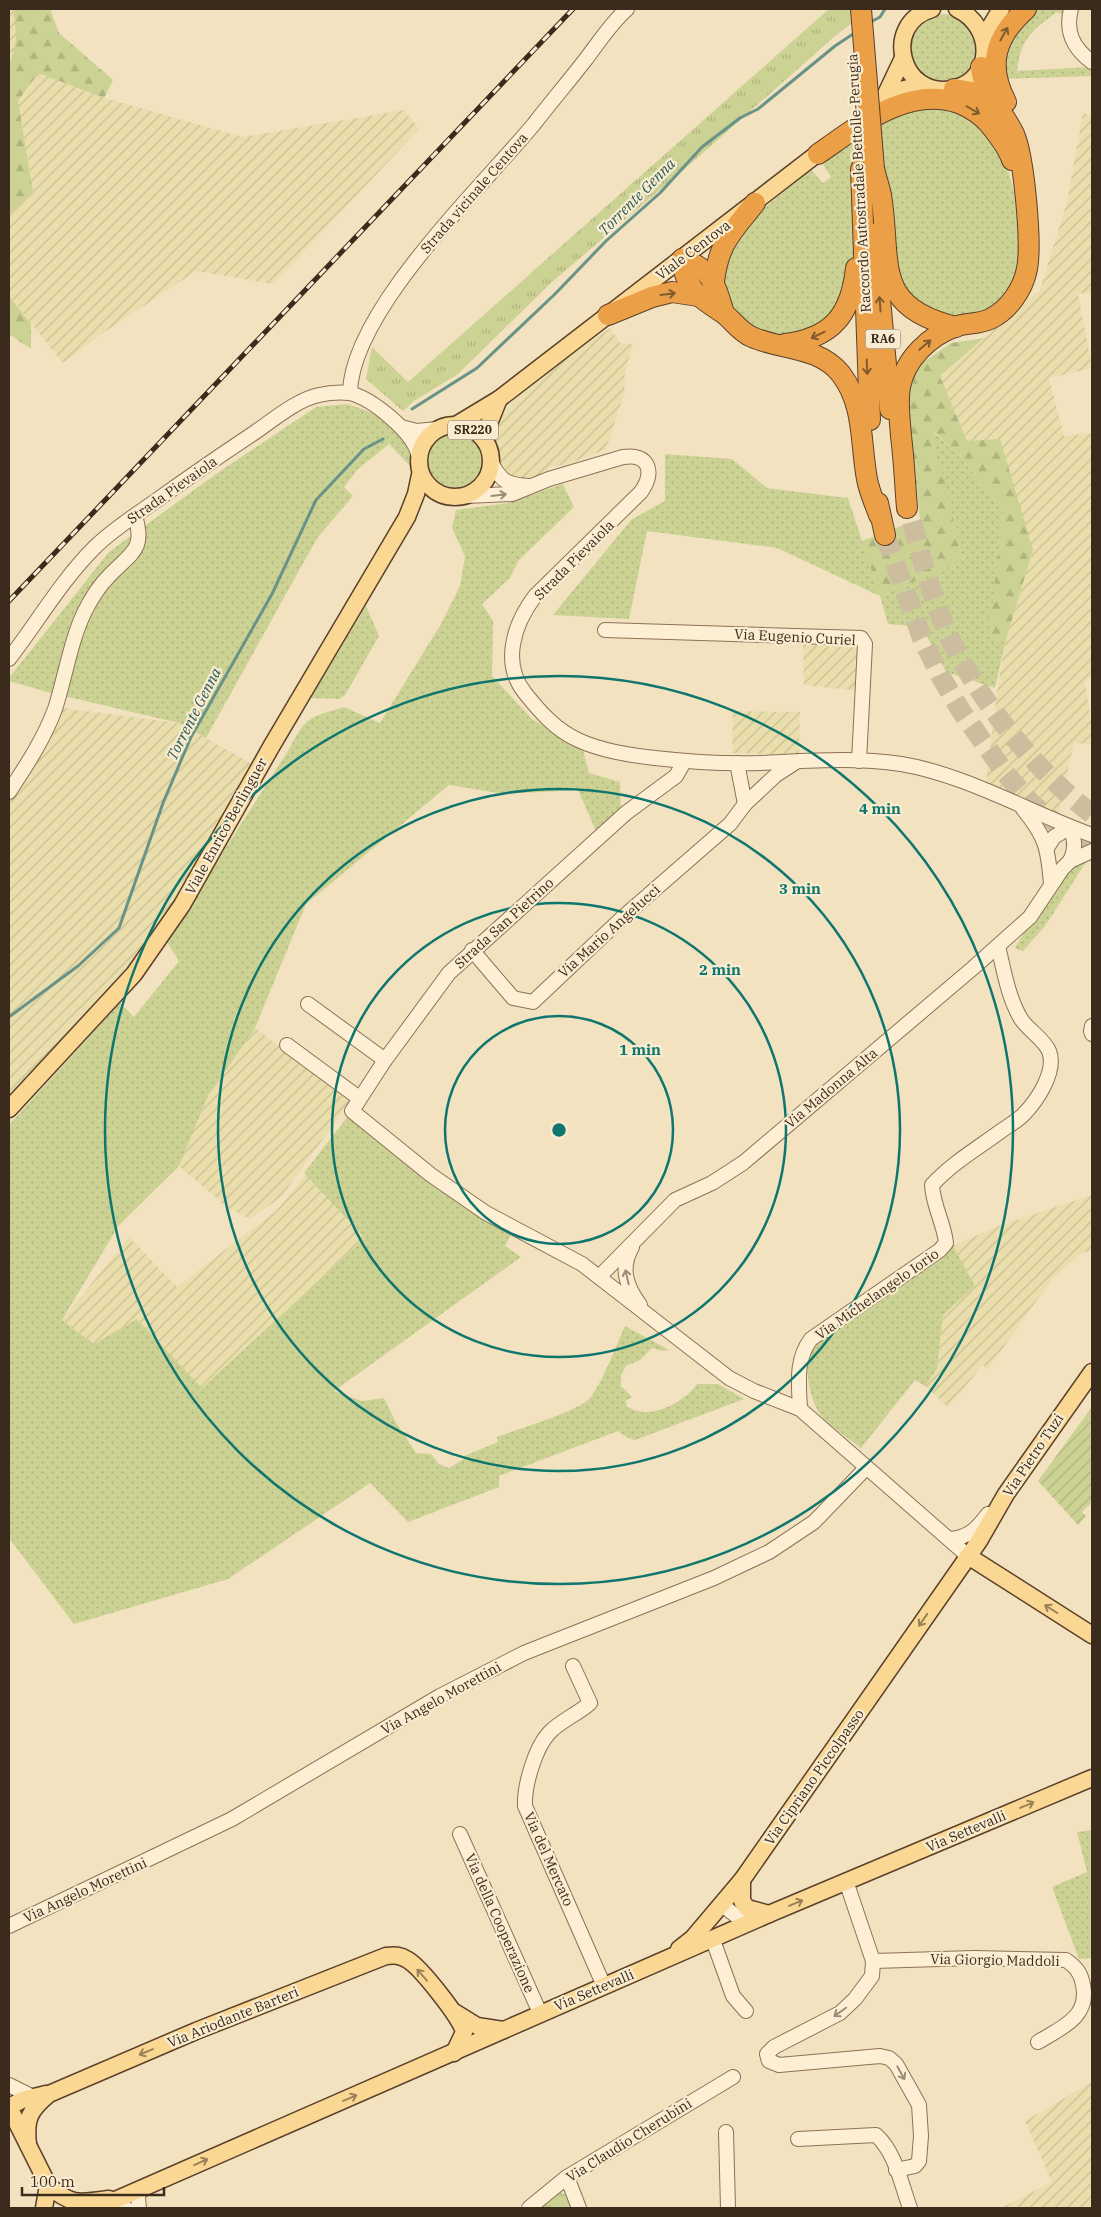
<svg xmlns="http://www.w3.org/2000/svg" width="1101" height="2217" viewBox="0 0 1101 2217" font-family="'IBM Plex Serif',serif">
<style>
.farmland{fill:url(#farmland-furrows)}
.grass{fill:url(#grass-dots)}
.forest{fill:url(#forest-firs)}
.park{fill:url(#park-tufts)}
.garden{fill:url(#garden-furrows)}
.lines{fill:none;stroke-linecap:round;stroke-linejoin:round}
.stream{stroke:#699388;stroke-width:3}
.highway-tunnel{stroke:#cdbd9f;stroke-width:20;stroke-dasharray:20 10;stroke-linecap:butt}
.minor-casing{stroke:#8d7256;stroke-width:16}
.major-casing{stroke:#5b402b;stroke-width:19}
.highway-casing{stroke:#5b402b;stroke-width:22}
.minor{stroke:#fcefd4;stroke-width:14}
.major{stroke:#fad894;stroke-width:16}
.highway{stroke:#eba048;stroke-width:20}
.rail-casing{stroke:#3b2b1c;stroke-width:5}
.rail{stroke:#f9ecd0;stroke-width:3;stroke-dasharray:9;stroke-linecap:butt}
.highway-bridge-casing{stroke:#5b402b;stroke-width:22;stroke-linecap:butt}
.highway-bridge{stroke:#eba048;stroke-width:20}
.oneway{stroke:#815a2e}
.oneway2{stroke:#9c8d78}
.oneway3{stroke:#9a8258}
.ring{fill:none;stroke:#0f766e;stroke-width:2.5}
.labels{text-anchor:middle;stroke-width:4.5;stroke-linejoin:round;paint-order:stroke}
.shield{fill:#f9ecd0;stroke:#746552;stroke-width:1}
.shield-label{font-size:12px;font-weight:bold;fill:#3b2b1c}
.street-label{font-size:14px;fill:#3b2b1c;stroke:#f9ecd0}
.water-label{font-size:15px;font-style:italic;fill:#295d59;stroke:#f9ecd0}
.centre{fill:#0f766e;stroke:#f9ecd0;stroke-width:2.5}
.ring-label{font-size:15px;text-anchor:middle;font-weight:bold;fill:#0f766e;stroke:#f9ecd0;stroke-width:4.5;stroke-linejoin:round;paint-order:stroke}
</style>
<defs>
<pattern id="farmland-furrows" width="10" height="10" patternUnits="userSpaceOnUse" patternTransform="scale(1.25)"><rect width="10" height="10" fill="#e9deac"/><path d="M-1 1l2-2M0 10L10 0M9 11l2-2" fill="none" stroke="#c9bf93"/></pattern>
<pattern id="grass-dots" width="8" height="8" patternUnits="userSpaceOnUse" patternTransform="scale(1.25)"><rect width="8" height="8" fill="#cbd293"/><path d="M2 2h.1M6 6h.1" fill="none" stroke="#afb47e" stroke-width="1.8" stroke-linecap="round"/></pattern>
<pattern id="forest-firs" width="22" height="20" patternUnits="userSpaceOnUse" patternTransform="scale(1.25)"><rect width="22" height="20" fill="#cbd293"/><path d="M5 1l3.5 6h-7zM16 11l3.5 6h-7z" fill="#afb47e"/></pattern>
<pattern id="park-tufts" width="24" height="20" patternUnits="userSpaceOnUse" patternTransform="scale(1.25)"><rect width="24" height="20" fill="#cbd293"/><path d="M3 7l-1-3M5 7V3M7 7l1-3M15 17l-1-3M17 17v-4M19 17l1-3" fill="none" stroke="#afb47e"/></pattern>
<pattern id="garden-furrows" width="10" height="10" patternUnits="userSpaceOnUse" patternTransform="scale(1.25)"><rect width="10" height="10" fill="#cbd293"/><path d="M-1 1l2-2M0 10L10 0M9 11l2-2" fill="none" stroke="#afb47e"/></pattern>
</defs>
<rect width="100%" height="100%" fill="#f2e2c0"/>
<!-- farmland -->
<g class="farmland">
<path d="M9,9H13L18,37L15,52L9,63Z"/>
<path d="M38,73L104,98L243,137L404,110L419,129L273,284L196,271L103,333L63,363L9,296V215L33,192L18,101Z"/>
<path d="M1083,114L1092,115V294L1078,293L1092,368L1049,378L1064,436L1092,433V675L1085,682L1092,727V744L1074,743L1058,814L986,783L997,691L1005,643L1033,550L967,441L940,376L1040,290L1067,202Z"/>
<path d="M610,328L620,343L633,344L625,372L624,394L606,449L566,465L551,466L539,476L527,478H514L500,469L494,437L500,419L518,396L536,379Z"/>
<path d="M803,641L858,644L859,691L804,685Z"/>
<path d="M55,707L179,723L259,768L182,905L9,1109V792Z"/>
<path d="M733,711L800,712L799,755L732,753Z"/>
<path d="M255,1028L351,1100L282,1196L250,1219L228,1208L179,1166L208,1096Z"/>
<path d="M306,1174L365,1238L201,1389L137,1319L94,1344L62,1320L129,1237L177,1287L276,1211Z"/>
<path d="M1092,1195V1250L1082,1253L1052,1279L988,1369L983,1365L948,1407L925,1386L937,1369L943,1315L975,1286L953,1246L993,1228Z"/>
<path d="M1092,2082V2208H1001L1052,2182L1025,2121Z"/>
</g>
<!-- grass -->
<g class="grass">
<path d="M1034,9H1066L1065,15L1057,12C1031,32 1022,36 1017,71L1088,67L1092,68V76L1003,79L1007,42Z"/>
<circle cx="943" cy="48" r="34"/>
<path d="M936,106L971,116L998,142L1007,166L1019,210L1022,256L1010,292L985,315L959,318L933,314L907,295L895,273L880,153L881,123L911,108Z"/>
<path d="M854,142V263L844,303L803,338H772L744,325L724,302L721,276L725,252L747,222L811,170L823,183L831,177L822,163Z"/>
<path d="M348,404C384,417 409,424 411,467L389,444L358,469L344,487L353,496L318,537L306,558L206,738L179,723L47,692L9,681V678L109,552L216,474L316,407Z"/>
<path d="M932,431L959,455L1003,510L990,635L1005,643L995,688L946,672L922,627L888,624L880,596L777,548L647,531L629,619L553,615L631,520L665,501V454L732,459L767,488L848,498L880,596L963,560Z"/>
<circle cx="454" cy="462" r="29"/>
<path d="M563,484L574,507L519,560L509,579L482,604L493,621L492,676L532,719L583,750L589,773L620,782L621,813L597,833L578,790L504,794L449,785L306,904L255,1028L208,1096L179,1166L119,1225L62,1320L94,1344L137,1319L202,1388L365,1238L304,1173L352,1111L495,1218L511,1235L505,1246L521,1257L334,1391L362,1401L384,1398L395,1421L416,1453L431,1454L439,1464L449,1468L464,1459V1456L498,1442L497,1437C516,1430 578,1411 589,1399C601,1386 617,1344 625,1326L669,1350L662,1351L652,1348L640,1360L626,1366L621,1375V1386L632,1397L626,1401L627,1407C632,1409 637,1411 642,1412C661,1414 687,1399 697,1384H718L744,1399L635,1440L628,1438L618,1431L499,1476V1487L408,1522L370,1483L228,1579L74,1624L9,1538V1125L120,1003L134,1017L179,961L166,941L288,751C306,717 307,718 344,707L380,723L441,624L460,586L465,556L452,528L456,510L508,503Z"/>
<path d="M366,606L379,636L345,695L339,699L311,698Z"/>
<path d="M1092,855V860L1086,862L1045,926L1023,951L1015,948L1023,934L1044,909L1068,869Z"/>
<path d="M953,1246L975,1286L943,1315L937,1369L925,1386L915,1380L861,1448C851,1440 824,1422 819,1413C806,1389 801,1355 822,1335Z"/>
<path d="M1092,1830V1958L1079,1959L1052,1887L1087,1872L1077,1832Z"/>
</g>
<!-- forest -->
<g class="forest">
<path d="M13,9H50L59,33L113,80L104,98L38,73L18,101L33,192L9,215V63C19,44 16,29 13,9Z"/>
<path d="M9,296L31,324V349L9,334Z"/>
<path d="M984,338L940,376L967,441L1000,439L1033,550L1005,643L989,635L1003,510L959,455L933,431L963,561L880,596L862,541L920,519L906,389L922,363L951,343Z"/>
</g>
<!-- park -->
<g class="park">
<path d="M829,9H870L835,36L704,152L552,282L458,374L414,401L403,411L366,379L372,347L408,382Z"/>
<path d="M558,2191L570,2197L575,2208H537Z"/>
</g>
<!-- garden -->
<path class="garden" d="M1092,1407V1502L1082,1512L1086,1516L1078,1525L1038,1481Z"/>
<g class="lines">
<!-- stream -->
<g class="stream">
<path d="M869,23L880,17L885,9"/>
<path d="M412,409L477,368L555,294L606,241L660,193L702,147L740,118L758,109L835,46L856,32"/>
<path d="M9,1017L78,966L119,928L163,803L191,737L272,594L316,500L364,449L383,439"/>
</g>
<!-- highway-tunnel -->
<g class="highway-tunnel">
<path d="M912,522C922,560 932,598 948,634C977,698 1036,772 1092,814"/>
<path d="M885,535L922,638L941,677L961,711L1006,774L1031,803L1092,853"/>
</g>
<!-- minor casing -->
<g class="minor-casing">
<g id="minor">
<path d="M1071,9C1065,32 1073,48 1092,62"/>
<path d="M350,393C351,311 482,187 534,124C551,102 569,81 586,59C599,42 611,23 627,9"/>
<path d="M401,427L417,431L437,429"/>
<path d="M491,462C501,482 508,485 530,486"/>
<path d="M466,496L512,494L549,479L623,457C649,453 655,472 641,492L535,596C514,624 501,663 525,693C540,712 556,730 578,740C602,751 629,755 655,758C690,762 726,764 761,763C807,761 855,757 901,764C964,774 1031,813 1092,835"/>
<path d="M605,630L861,638L865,644L859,761"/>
<path d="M9,659C37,623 61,581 94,548C113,529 136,515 157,500C189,477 221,455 254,433C273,420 296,400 319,395C328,393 340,392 349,393C372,398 413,432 418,454"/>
<path d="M684,762L676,776L626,813L449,973L385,1060L352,1111L431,1175L486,1213L582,1264L729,1378L754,1391L800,1409L968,1556"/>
<path d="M737,763L745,804L776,775L796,762"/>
<path d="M9,792C26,766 44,739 55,709C65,678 71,639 85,611C91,599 99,586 109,576C130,553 146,551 135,516"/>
<path d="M1023,809C1046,837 1048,848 1051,884"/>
<path d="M1070,827C1075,840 1076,848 1070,861"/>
<path d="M1047,848L1054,837L1070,827"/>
<path d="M472,950L513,998L533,1002L622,918L730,824L745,804"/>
<path d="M308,1004L385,1060"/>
<path d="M1092,1026L1091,1031L1092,1034"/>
<path d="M287,1045L359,1098"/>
<path d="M632,1247C620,1268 626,1286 640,1305"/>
<path d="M599,1277L675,1200L712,1183L743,1163L973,968L1030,917L1062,869L1070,861L1092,851"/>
<path d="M800,1409C799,1385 795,1360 811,1339L940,1250L946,1243C944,1223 933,1206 932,1185C952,1163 978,1148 1001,1131C1008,1126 1017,1121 1023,1115C1037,1101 1057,1071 1049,1051C1044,1039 1028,1030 1021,1019C1008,997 1004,971 998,946"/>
<path d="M949,1539C968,1538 977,1529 988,1514"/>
<path d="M573,1666L590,1703C578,1714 560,1721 549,1733C535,1748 524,1786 525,1806L604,1986"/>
<path d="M460,1834L540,2013"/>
<path d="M846,1881L873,1961L872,1976L855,1999L840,2013L774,2047L767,2054L769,2061L779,2065L880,2056L889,2058L896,2064L919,2105L921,2136L919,2161L915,2166L896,2170"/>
<path d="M721,1904L735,1915L751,1922"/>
<path d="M9,1926L232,1819L440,1696L524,1653L714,1578L769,1552L814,1522L866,1468"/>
<path d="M713,1940L733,1996L746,2011"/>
<path d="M873,1961L974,1958L1066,1960C1076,1967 1081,1973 1083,1985C1090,2017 1061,2028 1038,2042"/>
<path d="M9,2085L33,2097"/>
<path d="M726,2132L728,2208"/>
<path d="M798,2139L876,2135C896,2153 901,2184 910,2208"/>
<path d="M567,2177L579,2208"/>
<path d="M107,2204L126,2208"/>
<path d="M139,2208L138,2198L140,2189"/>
<path d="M529,2208L567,2177L733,2077"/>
</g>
</g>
<!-- major casing -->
<g class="major-casing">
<g id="major">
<path d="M932,9C881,24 901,99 952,89C995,80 994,26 957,9"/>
<path d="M984,37L1001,9"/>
<path d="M884,98L903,58"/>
<path d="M862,117C886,96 893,88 925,86"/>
<circle cx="455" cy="461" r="36"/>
<path d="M456,425L499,399L826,147"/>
<path d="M485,441L488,426L499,399"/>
<path d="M9,1109L134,974L182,905L271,747L407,517L416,494L420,475"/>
<path d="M968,1556L1092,1635"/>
<path d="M742,1880V1901L747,1908L769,1914"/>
<path d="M679,1949L693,1938L742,1880L979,1541L1006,1494L1092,1372"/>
<path d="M456,2013L477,2026L503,2030"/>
<path d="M46,2094L22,2100L9,2107L48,2185C71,2206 80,2203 109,2199"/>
<path d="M28,2144C25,2118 30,2110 49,2094L196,2031L386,1956C395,1955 400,1955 408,1960C421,1968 460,2017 464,2032L454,2053"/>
<path d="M44,2208L48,2185"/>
<path d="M97,2208L769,1914L1092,1778"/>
</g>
</g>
<!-- highway casing -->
<g class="highway-casing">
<g id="highway">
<path d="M954,89L972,92L994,107"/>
<path d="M1006,102C986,64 996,36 1026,9"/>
<path d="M818,154C859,126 907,85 959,103C971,108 982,115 990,125C998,135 1008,147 1012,160"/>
<path d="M861,169L870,420"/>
<path d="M874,169C876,177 879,186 881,195C892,261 871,307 956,327"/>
<path d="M877,233L880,299L890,409"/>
<path d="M714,282C718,244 732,232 755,203"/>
<path d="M724,313C715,285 713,269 682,259C685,288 697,296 720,311C732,318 738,331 752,337C781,350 819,346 841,374C865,406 860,442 867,479C869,491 875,504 879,515"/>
<path d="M608,315L652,297L672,292L698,296"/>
<path d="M785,344C832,338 851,315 856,268"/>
<path d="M878,503L885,535"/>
<path d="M907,508C905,484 904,460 901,436C900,420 897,403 900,387C905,359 930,335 957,326C968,323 980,324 990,319C1009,310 1023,289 1027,269C1032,243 1024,157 1014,134C1003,111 983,93 981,67"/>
</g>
</g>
<!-- minor -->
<use href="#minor" class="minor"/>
<!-- major -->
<use href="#major" class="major"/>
<!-- highway -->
<use href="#highway" class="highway"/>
<!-- rail casing -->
<g class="rail-casing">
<path id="rail" d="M9,601L573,9"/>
</g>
<!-- rail -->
<use href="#rail" class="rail"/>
<!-- highway-bridge casing -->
<g class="highway-bridge-casing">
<path id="highway-bridge" d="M861,9L874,169"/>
</g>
<!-- highway-bridge -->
<use href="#highway-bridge" class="highway-bridge"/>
</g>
<!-- one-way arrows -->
<defs><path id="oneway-shaft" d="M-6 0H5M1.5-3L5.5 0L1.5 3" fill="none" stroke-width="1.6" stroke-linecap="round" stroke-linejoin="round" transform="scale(1.25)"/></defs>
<g class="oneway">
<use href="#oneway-shaft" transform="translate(1004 34) rotate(-61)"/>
<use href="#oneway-shaft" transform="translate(973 110) rotate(30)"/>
<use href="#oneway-shaft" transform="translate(668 294) rotate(-7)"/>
<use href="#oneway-shaft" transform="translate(880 304) rotate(-94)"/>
<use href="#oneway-shaft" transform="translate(818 335) rotate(154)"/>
<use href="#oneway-shaft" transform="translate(925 345) rotate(-40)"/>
<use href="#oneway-shaft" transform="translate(867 367) rotate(88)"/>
</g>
<g class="oneway2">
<use href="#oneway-shaft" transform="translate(499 495) rotate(-7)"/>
<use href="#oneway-shaft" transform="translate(627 1277) rotate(-103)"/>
<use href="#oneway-shaft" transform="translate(840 2012) rotate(145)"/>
<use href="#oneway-shaft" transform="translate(901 2073) rotate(61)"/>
</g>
<g class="oneway3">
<use href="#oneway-shaft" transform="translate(1051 1609) rotate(-148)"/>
<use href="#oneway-shaft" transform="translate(923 1620) rotate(125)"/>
<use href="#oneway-shaft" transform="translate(1027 1805) rotate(-23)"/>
<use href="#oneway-shaft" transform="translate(796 1903) rotate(-22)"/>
<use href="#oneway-shaft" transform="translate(422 1975) rotate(-131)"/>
<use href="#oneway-shaft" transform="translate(146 2052) rotate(157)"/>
<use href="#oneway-shaft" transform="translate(350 2098) rotate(-23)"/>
<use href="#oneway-shaft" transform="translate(201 2162) rotate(-24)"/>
</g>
<!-- distance rings -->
<g class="ring">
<circle cx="559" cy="1130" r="114"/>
<circle cx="559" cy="1130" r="227"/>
<circle cx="559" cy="1130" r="341"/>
<circle cx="559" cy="1130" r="454"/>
</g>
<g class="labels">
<!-- shield labels -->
<g class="shield">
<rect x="865.5" y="329.5" width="35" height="19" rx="4"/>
<rect x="448" y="420.5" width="50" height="19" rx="4"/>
</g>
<g class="shield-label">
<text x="883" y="343">RA6</text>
<text x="473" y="434">SR220</text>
</g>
<!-- street labels -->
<g class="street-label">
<text transform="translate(859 183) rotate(-93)" y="5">Raccordo Autostradale Bettolle-Perugia</text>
<text transform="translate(474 193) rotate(-49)" y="5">Strada vicinale Centova</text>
<text transform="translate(693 250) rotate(-37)" y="5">Viale Centova</text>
<text transform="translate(172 490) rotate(-35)" y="5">Strada Pievaiola</text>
<text transform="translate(574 560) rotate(-45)" y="5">Strada Pievaiola</text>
<text transform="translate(795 637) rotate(3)" y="5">Via Eugenio Curiel</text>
<text transform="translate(226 826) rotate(-61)" y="5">Viale Enrico Berlinguer</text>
<text transform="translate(504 923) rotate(-42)" y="5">Strada San Pietrino</text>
<text transform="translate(609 931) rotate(-42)" y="5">Via Mario Angelucci</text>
<text transform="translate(831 1088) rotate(-40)" y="5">Via Madonna Alta</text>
<text transform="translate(877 1294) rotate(-35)" y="5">Via Michelangelo Iorio</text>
<text transform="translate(1033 1455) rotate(-56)" y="5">Via Pietro Tuzi</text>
<text transform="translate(441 1698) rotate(-29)" y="5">Via Angelo Morettini</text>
<text transform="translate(814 1777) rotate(-55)" y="5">Via Cipriano Piccolpasso</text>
<text transform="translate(966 1831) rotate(-23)" y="5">Via Settevalli</text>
<text transform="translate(549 1859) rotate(66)" y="5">Via del Mercato</text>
<text transform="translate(85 1890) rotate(-25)" y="5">Via Angelo Morettini</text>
<text transform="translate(500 1923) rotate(66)" y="5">Via della Cooperazione</text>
<text transform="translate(995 1960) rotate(1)" y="5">Via Giorgio Maddoli</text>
<text transform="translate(594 1990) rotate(-23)" y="5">Via Settevalli</text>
<text transform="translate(233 2017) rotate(-22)" y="5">Via Ariodante Barteri</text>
<text transform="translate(629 2140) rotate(-32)" y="5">Via Claudio Cherubini</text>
</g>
<!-- water labels -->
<g class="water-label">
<text transform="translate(637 197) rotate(-45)" y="5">Torrente Genna</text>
<text transform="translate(194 714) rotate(-63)" y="5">Torrente Genna</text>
</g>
</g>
<circle cx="559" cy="1130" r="8" class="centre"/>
<g class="ring-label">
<text x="880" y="814">4 min</text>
<text x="800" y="894">3 min</text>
<text x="720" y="975">2 min</text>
<text x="640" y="1055">1 min</text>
</g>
<!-- border -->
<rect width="1101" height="2217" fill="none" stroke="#3b2b1c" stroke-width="20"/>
<!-- scale -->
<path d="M22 2187v8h142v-8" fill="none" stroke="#3b2b1c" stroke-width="2.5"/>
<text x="30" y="2187" font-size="15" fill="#3b2b1c" stroke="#f9ecd0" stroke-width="4" paint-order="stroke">100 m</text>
</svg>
